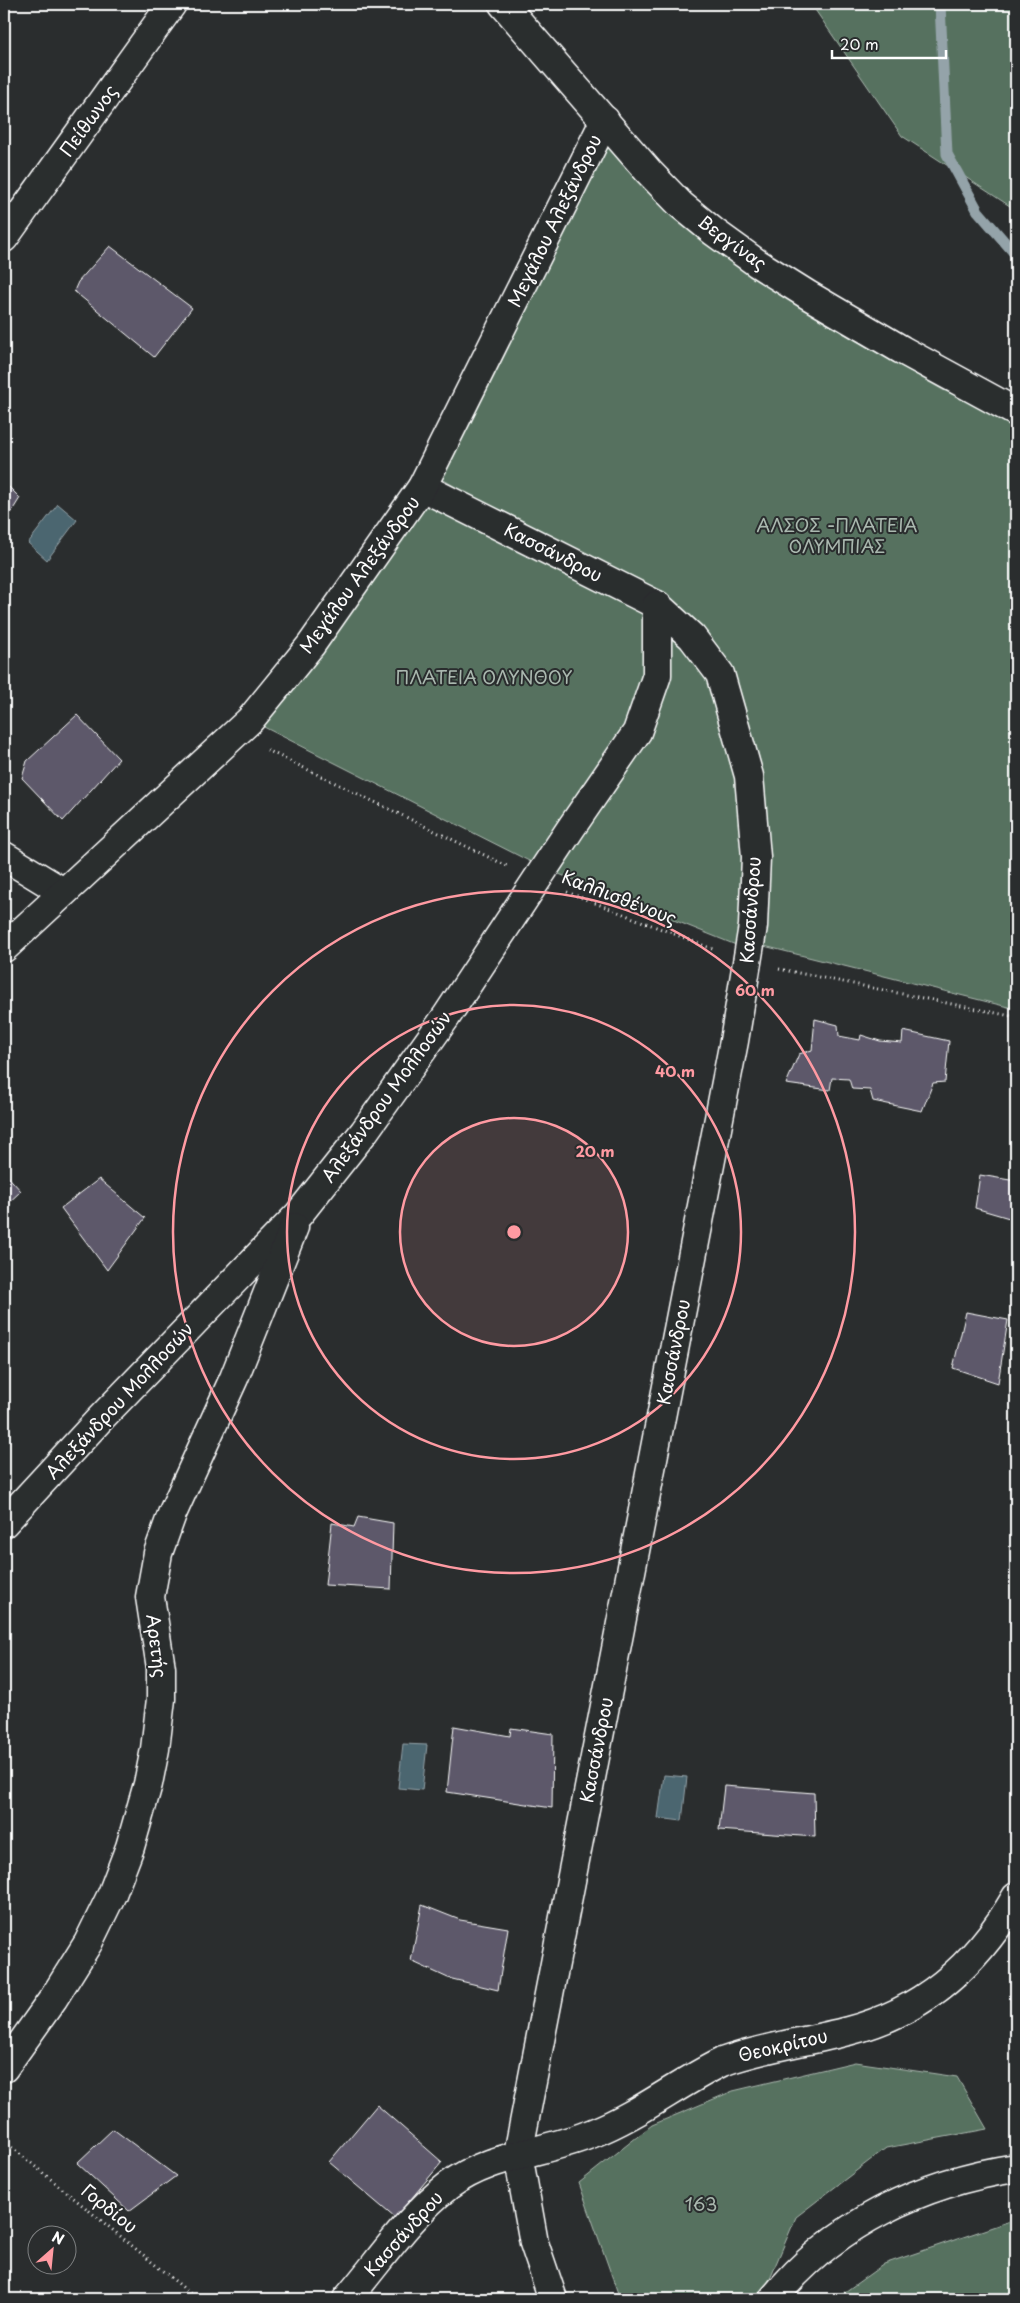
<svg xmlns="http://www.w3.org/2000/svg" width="1020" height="2303" viewBox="0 0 1020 2303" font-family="'Playpen Sans',sans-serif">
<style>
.green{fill:#56715f;stroke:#aab8af}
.water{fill:#4c6670;stroke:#94a3a9}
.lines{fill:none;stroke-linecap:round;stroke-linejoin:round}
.stream{stroke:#94a3a9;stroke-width:11}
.building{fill:#5d596b;stroke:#fff}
.minor-casing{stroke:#fff;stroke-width:31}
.tertiary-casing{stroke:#fff;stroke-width:31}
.path{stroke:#fff;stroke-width:3;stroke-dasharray:1 4;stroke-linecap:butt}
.minor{stroke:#2a2d2e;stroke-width:28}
.tertiary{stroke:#2a2d2e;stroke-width:28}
.ring{fill:none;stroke:#ff9aa2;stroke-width:2.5}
.labels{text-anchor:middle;stroke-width:4;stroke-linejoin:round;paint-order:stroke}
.street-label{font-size:18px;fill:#fff;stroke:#2a2d2e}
.park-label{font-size:18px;fill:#aab8af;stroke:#2a2d2e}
.centre{fill:#ff9aa2;stroke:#2a2d2e;stroke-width:2.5}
.ring-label{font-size:15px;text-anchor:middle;font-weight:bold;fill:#ff9aa2;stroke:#2a2d2e;stroke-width:4;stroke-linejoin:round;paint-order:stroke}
</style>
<rect width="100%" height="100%" fill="#2a2d2e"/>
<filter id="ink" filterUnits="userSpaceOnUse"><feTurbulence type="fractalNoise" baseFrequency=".02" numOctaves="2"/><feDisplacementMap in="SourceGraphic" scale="10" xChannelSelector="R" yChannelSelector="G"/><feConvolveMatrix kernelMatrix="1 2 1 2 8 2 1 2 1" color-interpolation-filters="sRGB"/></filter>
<g filter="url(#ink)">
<!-- green -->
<g class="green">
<path d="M811,4H1016V210L902,136Z"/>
<path d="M605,120L737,258L820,320L943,390L1016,421V1009L764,946V778L722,678L754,816L746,949L539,866L250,720L422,487L647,599L430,472Z"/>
<path d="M855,2062L957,2077L987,2129L886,2148L796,2217L761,2299H620L579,2183L652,2125L733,2091Z"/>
<path d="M1016,2219V2299H835L884,2264Z"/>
</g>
<!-- water -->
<g class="water">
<path d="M58,504L77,520L47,560L28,543Z"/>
<path d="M403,1744L427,1745L422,1790L398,1788Z"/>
<path d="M664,1775L687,1777L682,1821L658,1818Z"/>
</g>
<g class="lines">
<!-- stream -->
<path class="stream" d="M940,4L947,154L978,211L1016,255"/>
</g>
<!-- building -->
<g class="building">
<path d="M110,246L192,308L154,357L74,291L78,282Z"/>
<path d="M4,482L20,498L4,524Z"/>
<path d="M77,715L119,759L63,821L22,778L27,761Z"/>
<path d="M815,1019L838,1025L839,1036L860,1040L861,1035L880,1041L902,1043L903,1031L949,1041L945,1082L933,1083L922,1111L873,1101L870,1090L852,1089L849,1079L832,1078L830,1090L786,1084L799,1054L812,1050Z"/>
<path d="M4,1172L21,1191L4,1207Z"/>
<path d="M980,1175L1016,1181V1220L975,1208Z"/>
<path d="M99,1179L145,1218L107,1270L61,1208Z"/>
<path d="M966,1312L1008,1320L998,1383L953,1368Z"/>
<path d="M358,1517L393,1523L391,1589L325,1585L332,1523L354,1527Z"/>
<path d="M454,1726L510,1736L511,1728L553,1734L552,1808L447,1792Z"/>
<path d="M724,1786L814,1793L815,1837L719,1830Z"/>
<path d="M422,1905L460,1920L508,1928L498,1990L448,1978L411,1961Z"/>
<path d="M377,2105L442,2162L395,2218L329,2162Z"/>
<path d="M113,2129L176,2176L129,2211L77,2163Z"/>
</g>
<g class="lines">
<!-- minor casing -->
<g class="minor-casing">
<g id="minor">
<path d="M4,238L172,4"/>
<path d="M422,487L657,605L692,637L720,674L749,776L756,857L753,926L734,1041L518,2154L534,2243L553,2299"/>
<path d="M4,856L63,892"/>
<path d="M4,948L250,720L311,645L422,487L605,120"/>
<path d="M4,1523L100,1419L299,1214L364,1132L446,1017L571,828L637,732L657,675V605"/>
<path d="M4,2068L53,1999L88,1943L112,1894L130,1847L148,1784L155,1749L161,1699V1668L150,1597L158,1553L172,1514L234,1378L294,1227"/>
<path d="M347,2299C379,2262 408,2217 448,2186C490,2154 545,2153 593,2133C639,2115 677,2084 722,2062C763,2047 806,2042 848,2031C923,2012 978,1963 1016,1897"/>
<path d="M773,2299C833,2224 922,2182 1016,2168"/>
</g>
</g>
<!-- tertiary casing -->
<g class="tertiary-casing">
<path id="tertiary" d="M503,4L649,172L681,205L714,232L757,263L808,295L902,350L1016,412"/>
</g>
<!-- path -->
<g class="path">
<path d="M267,750L507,866"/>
<path d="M567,892L715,950"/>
<path d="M779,969L1016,1017"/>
<path d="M4,2141L197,2299"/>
</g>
<!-- minor -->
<use href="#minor" class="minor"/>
<!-- tertiary -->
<use href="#tertiary" class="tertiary"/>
</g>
</g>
<!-- distance rings -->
<circle cx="514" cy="1232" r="114" fill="#ff9aa2" fill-opacity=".12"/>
<g class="ring">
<circle cx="514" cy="1232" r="114"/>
<circle cx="514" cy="1232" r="227"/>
<circle cx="514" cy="1232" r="341"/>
</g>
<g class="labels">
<!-- street labels -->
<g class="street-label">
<text transform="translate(89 121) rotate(-54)" y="6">Πείθωνος</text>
<text transform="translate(555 221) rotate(-64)" y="6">Μεγάλου Αλεξάνδρου</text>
<text transform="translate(732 243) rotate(36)" y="6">Βεργίνας</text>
<text transform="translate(553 553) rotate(27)" y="6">Κασσάνδρου</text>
<text transform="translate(360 575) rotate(-54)" y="6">Μεγάλου Αλεξάνδρου</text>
<text transform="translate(619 898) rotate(21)" y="6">Καλλισθένους</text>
<text transform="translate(751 910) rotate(-86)" y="6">Κασσάνδρου</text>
<text transform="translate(387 1097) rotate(-54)" y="6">Αλεξάνδρου Μολλοσών</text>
<text transform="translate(674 1352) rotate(-79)" y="6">Κασσάνδρου</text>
<text transform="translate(120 1401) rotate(-47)" y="6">Αλεξάνδρου Μολλοσών</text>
<text transform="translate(156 1646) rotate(83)" y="6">Αρετής</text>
<text transform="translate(597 1750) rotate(-79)" y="6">Κασσάνδρου</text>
<text transform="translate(783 2046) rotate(-13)" y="6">Θεοκρίτου</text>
<text transform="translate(109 2209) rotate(39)" y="6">Γορδίου</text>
<text transform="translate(404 2234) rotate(-48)" y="6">Κασσάνδρου</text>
</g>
<!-- park labels -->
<g class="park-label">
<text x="837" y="532">ΑΛΣΟΣ -ΠΛΑΤΕΙΑ<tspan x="837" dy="21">ΟΛΥΜΠΙΑΣ</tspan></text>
<text x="484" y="684">ΠΛΑΤΕΙΑ ΟΛΥΝΘΟΥ</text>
<text x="701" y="2211">163</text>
</g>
</g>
<circle cx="514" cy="1232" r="8" class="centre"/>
<g class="ring-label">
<text x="755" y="996">60 m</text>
<text x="675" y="1077">40 m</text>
<text x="595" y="1157">20 m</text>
</g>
<!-- margin -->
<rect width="1020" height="2303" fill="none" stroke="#2a2d2e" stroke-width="20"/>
<rect x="10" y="10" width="1000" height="2283" fill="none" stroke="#fff" stroke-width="2" filter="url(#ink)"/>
<!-- north arrow -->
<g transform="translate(52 2250) rotate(27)"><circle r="24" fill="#2a2d2e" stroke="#7f8182"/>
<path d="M0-4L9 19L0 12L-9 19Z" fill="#ff9aa2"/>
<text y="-8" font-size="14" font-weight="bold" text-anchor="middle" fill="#ffffff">N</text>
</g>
<!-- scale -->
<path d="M832 50v8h114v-8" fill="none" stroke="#ffffff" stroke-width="2.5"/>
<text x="840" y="50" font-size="15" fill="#ffffff" stroke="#2a2d2e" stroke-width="4" paint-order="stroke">20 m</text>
</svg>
